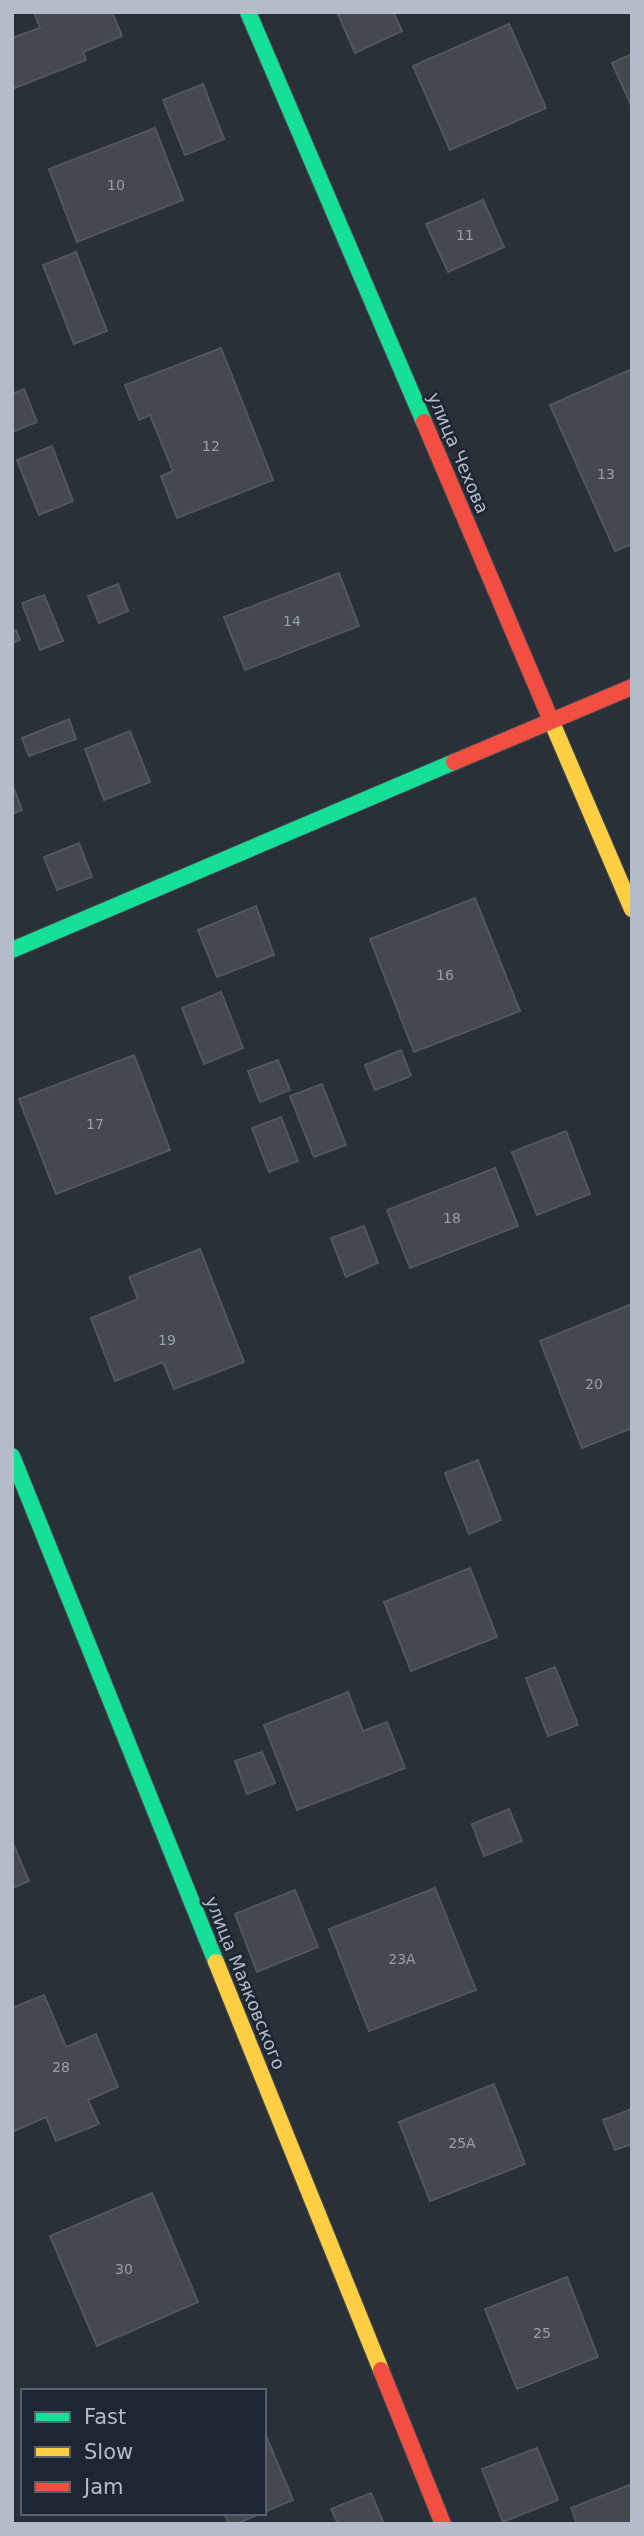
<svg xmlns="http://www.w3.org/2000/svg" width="644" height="2536" viewBox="0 0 644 2536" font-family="'DejaVu Sans',sans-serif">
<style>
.building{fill:#444950;stroke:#52575f;stroke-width:2}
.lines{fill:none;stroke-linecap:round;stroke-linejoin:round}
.fast-casing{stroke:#484c53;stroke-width:18}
.slow-casing{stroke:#484c53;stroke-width:18}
.jam-casing{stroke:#484c53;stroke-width:18}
.fast{stroke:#16e098;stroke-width:16}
.slow{stroke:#ffcf43;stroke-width:16}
.jam{stroke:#f24e42;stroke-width:16}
.labels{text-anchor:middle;stroke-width:5;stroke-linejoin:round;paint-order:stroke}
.number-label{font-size:14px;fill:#989fab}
.street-label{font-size:18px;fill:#b4bcc9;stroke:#1d2633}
</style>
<rect width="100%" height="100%" fill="#2a3038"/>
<!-- building -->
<g class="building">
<path d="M34,12H112L122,36L83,52L86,60L12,89V38L40,28Z"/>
<path d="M337,12H393L402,31L355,53Z"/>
<path d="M509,24L546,108L450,150L413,66Z"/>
<path d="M632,54V107L612,63Z"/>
<path d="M203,84L224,139L185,155L163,100Z"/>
<path d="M155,128L183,200L77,242L49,169Z"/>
<path d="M483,200L504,247L448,272L426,224Z"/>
<path d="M76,252L107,331L74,344L43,265Z"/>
<path d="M221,348L273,480L177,518L161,476L173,471L150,415L139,420L125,385Z"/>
<path d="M632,369V544L615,551L550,405Z"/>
<path d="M24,389L37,422L12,432V394Z"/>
<path d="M52,446L73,501L39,515L17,460Z"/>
<path d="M339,573L359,626L245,670L224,617Z"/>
<path d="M118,584L128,611L99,623L88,596Z"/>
<path d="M44,595L63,641L40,650L22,603Z"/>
<path d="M16,630L20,640L12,643V632Z"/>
<path d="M69,719L76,739L29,756L22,738Z"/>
<path d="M130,731L150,782L104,800L85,749Z"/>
<path d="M12,784L22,810L12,814Z"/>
<path d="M79,843L92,877L57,890L44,857Z"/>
<path d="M475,898L520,1011L414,1052L370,939Z"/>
<path d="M256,906L274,955L217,977L198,930Z"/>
<path d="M221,992L243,1048L204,1064L182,1008Z"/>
<path d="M401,1050L411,1076L375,1090L365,1065Z"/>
<path d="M134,1055L170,1150L56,1194L19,1099Z"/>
<path d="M278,1060L290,1090L260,1102L248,1071Z"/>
<path d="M322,1084L346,1145L314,1157L290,1096Z"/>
<path d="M281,1117L298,1161L269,1172L252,1128Z"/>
<path d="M566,1131L590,1194L537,1215L512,1152Z"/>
<path d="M495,1168L518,1226L410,1268L387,1210Z"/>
<path d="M364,1226L378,1263L346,1277L331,1238Z"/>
<path d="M200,1249L244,1362L174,1389L163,1362L115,1381L91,1318L138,1299L129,1277Z"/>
<path d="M632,1304V1428L582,1448L540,1341Z"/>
<path d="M478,1460L501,1520L469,1534L445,1473Z"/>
<path d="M470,1568L497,1637L411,1671L384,1602Z"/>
<path d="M555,1667L578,1725L548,1736L526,1678Z"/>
<path d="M348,1692L363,1731L387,1722L405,1768L297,1810L264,1725Z"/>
<path d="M262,1752L275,1783L247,1794L235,1761Z"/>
<path d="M509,1809L522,1841L484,1856L472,1824Z"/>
<path d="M12,1841L29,1881L12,1888Z"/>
<path d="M435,1888L476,1990L369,2031L329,1929Z"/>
<path d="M295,1890L318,1947L257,1972L235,1914Z"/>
<path d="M44,1995L66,2047L96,2034L118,2087L88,2100L99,2124L56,2141L46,2117L12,2132V2008Z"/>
<path d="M494,2084L525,2164L430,2201L399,2122Z"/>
<path d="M632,2109V2144L615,2150L603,2120Z"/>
<path d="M152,2193L198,2302L97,2346L50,2236Z"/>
<path d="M567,2277L598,2357L517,2389L485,2309Z"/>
<path d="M264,2431L293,2500L264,2512Z"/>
<path d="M537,2448L558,2500L503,2522L482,2469Z"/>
<path d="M632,2484V2524H577L571,2508Z"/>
<path d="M371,2493L384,2524H338L331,2509Z"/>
<path d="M224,2513H262L236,2524H229Z"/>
</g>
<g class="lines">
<!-- fast casing -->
<g class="fast-casing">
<g id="fast">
<path d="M248,12L424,422"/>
<path d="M12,950L454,762"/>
<path d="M12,1456L216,1962"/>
</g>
</g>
<!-- slow casing -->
<g class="slow-casing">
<g id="slow">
<path d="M550,718L632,909"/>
<path d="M216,1962L381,2370"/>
</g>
</g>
<!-- jam casing -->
<g class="jam-casing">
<g id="jam">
<path d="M424,422L550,718"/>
<path d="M454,762L632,687"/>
<path d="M381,2370L443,2524"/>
</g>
</g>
<!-- fast -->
<use href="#fast" class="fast"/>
<!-- slow -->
<use href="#slow" class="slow"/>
<!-- jam -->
<use href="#jam" class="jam"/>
</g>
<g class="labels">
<!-- number labels -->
<g class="number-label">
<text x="116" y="190">10</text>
<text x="465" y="240">11</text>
<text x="211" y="451">12</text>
<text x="606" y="479">13</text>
<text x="292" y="626">14</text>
<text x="445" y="980">16</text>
<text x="95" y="1129">17</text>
<text x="452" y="1223">18</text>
<text x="167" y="1345">19</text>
<text x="594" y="1389">20</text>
<text x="402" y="1964">23А</text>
<text x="61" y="2072">28</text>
<text x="462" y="2148">25А</text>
<text x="124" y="2274">30</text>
<text x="542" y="2338">25</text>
</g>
<!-- street labels -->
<g class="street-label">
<text transform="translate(458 453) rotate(67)" y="6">улица Чехова</text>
<text transform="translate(245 1983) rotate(68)" y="6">улица Маяковского</text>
</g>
</g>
<!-- border -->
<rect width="644" height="2536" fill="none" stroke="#b4bcc9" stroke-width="28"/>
<!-- legend -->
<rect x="21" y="2389" width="245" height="126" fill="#1d2633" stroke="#59626f" stroke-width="2"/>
<rect x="35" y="2412" width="35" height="10" fill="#16e098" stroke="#59626f" stroke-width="2"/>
<text x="84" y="2424" font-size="21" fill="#b4bcc9">Fast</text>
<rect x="35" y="2447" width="35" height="10" fill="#ffcf43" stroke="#59626f" stroke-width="2"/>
<text x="84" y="2459" font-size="21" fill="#b4bcc9">Slow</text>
<rect x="35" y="2482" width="35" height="10" fill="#f24e42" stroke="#59626f" stroke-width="2"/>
<text x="84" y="2494" font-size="21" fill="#b4bcc9">Jam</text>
</svg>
